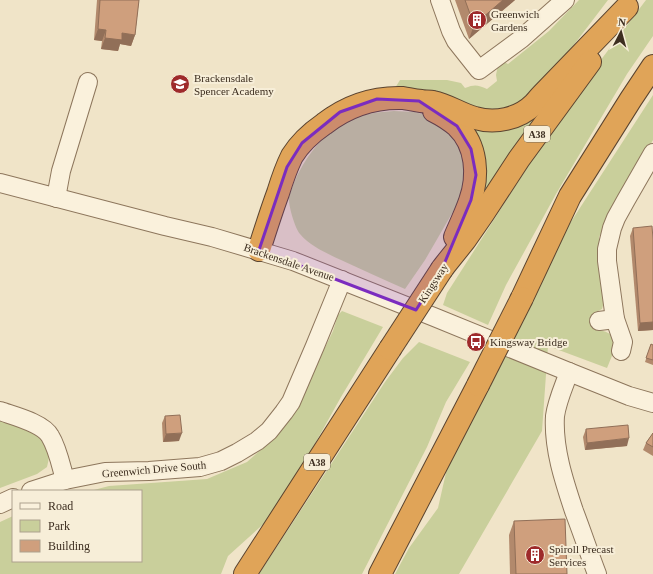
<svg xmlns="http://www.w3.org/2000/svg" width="653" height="574" viewBox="0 0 653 574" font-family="Georgia,serif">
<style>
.green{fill:#c9cf9b}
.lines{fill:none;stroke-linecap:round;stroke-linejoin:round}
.minor-casing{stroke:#8d765c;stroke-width:20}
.highway-casing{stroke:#5b4430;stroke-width:24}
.minor{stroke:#faf1dc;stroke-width:18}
.highway{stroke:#e0a458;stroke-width:22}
.highway-bridge-casing{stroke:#5b4430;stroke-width:24;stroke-linecap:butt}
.highway-bridge{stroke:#e0a458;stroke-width:22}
.wall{fill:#b2896c}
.shaded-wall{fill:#916f58}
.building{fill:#cf9f7d;stroke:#916f58}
.marked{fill:#7b2cbf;fill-opacity:0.2;stroke:#7b2cbf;stroke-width:3;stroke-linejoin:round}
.labels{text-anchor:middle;stroke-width:4;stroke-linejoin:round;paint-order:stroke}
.shield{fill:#f7eed8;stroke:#756857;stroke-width:1}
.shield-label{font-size:10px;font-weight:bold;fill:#3d2e20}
.poi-label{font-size:11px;fill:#3d2e20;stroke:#f7eed8;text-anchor:start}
.street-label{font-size:11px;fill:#3d2e20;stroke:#f7eed8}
</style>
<rect width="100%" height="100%" fill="#f0e4c8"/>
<!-- green -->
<g class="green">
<path d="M579,0H608L541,88L527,104L493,116L395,88L400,80H447L461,83L465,88C475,84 478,85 487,89L497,81L496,75L498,65L504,62L508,64L549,31Z"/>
<path d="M646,0H653V36L627,74L556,194L506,285L488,325L443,305L447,293L541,146L591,73Z"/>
<path d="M653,95V140L599,237L605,298L602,309L594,313L596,330C607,331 610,333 618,341L607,368L548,346L542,431L459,574H395L409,548L438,508L450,455L565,231Z"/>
<path d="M394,111L415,112L428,116L438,120L467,152L465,191L425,260L405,289C383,279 362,270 341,260C328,254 310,246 300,234C295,228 288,205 289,197C290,193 292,189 293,185C304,159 321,135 347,121C359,114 379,112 394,111Z"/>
<path d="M539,112L481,198L469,131L474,125Z"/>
<path d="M342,311L383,327L341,397L298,474L269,519L228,556L221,574H0V522L13,516V561H141V491H90L109,486L207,479L247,462L272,440L300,399L333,331L338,315Z"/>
<path d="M419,342L470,362L446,402L427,447L362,574H259L385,382L403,358Z"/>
<path d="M0,419C17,425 48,431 49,454C49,458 48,463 47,467L37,474L0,488Z"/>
</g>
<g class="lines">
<!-- minor casing -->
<g class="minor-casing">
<g id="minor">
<path d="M440,0L451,31L456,41L479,70L521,39L565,0"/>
<path d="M0,183L165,226L212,237L293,261L434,317L569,372L629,396L653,403"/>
<path d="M56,198L61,171L88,82"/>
<path d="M599,321L615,319"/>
<path d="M621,351L623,342L615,319L607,261V249L612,228L616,218L626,200L653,153"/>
<path d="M569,372C564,386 557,401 555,416C553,448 564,481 574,511C582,532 589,553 597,574"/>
<path d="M0,411C14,416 43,423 50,436C58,449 61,466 65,480"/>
<path d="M31,491L65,480L105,472L149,471L200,467L221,461L237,453L257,441L269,431L284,412L291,402L315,346L342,280"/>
<path d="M0,504L13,498"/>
</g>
</g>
<!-- highway casing -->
<g class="highway-casing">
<g id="highway">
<path d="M434,111C442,115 450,120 457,126C477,145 479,176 470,201C466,213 460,225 455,237"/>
<path d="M259,250C265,231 271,212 278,193C282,180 286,168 292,156C300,143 311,133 324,124C347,106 373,97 403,98C409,99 414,100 421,101C425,102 429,101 433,102C448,105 460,114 475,118C495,124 519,119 534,104C537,101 539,98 542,95L627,7"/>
<path d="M442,269L445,265L465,240L483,214L519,159L590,62"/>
<path d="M522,298L570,196L631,99L653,66"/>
<path d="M245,574L390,349"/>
<path d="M380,574L478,385"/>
</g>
</g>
<!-- minor -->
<use href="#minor" class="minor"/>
<!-- highway -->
<use href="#highway" class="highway"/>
<!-- highway-bridge casing -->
<g class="highway-bridge-casing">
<g id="highway-bridge">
<path d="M390,349L442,269"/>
<path d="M478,385L522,298"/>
</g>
</g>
<!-- highway-bridge -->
<use href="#highway-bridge" class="highway-bridge"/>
</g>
<!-- wall -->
<g class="wall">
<path d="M97,0H139L135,35L131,46L120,44L118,51L101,49L102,41L94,40Z"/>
<path d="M455,0H515L469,39Z"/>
<path d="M633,228L653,239V330L638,331L630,236Z"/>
<path d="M651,344L653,345V365L645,362Z"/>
<path d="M165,416L179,441L163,442L162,423Z"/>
<path d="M586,429L627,446L585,450L583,437Z"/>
<path d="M653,433V456L643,450L646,443Z"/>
<path d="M514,521L567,574H510L509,535Z"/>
</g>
<!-- shaded-wall -->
<g class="shaded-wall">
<path d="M503,0H515L469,39L474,25Z"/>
<path d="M98,29L106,30L102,41L94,40Z"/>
<path d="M122,33L135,35L131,46L120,44L118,51L101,49L105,38Z"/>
<path d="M653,322V330L638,331L640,323Z"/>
<path d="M182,433L179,441L163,442L166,434Z"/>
<path d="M629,438L627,446L585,450L587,443Z"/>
</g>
<!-- building -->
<g class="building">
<path d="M100,0H139L135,35L122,33V40L105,38L106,30L98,29Z"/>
<path d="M465,0H503L474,25Z"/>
<path d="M652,226L653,239V322L640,323L633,228Z"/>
<path d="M651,344L653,345V360L646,358Z"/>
<path d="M180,415L182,433L166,434L165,416Z"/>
<path d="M628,425L629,438L587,443L586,429Z"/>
<path d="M653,433V447L646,443Z"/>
<path d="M565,519L567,574H516L514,521Z"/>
</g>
<!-- marked area -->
<path class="marked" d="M377,99L419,101L457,126L471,149L476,175L471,200L442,269L416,310L259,250L287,167L302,143L340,112Z"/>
<!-- icons -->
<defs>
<g id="building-disc" transform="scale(1)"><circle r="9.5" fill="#9e2a2b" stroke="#f7eed8"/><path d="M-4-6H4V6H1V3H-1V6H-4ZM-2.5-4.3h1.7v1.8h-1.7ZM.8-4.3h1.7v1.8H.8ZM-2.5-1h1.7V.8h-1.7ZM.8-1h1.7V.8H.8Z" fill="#fff"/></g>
<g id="school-disc" transform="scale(1)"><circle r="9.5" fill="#9e2a2b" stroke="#f7eed8"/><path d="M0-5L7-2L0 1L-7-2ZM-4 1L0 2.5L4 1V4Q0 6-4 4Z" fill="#fff"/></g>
<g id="bus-disc" transform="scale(1)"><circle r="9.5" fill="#9e2a2b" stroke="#f7eed8"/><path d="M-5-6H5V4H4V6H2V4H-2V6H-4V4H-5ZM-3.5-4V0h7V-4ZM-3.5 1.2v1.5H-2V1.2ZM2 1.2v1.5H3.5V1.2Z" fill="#fff"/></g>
</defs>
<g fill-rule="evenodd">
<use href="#building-disc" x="477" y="20"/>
<use href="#school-disc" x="180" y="84"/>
<use href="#bus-disc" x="476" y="342"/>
<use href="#building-disc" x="535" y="555"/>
</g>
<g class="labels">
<!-- shield labels -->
<g class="shield">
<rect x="524" y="126" width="26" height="16" rx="3"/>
<rect x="304" y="454" width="26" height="16" rx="3"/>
</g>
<g class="shield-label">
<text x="537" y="138">A38</text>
<text x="317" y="466">A38</text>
</g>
<!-- poi labels -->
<g class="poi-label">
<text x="491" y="18">Greenwich<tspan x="491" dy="13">Gardens</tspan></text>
<text x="194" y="82">Brackensdale<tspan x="194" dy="13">Spencer Academy</tspan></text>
<text x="490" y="346">Kingsway Bridge</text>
<text x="549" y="553">Spiroll Precast<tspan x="549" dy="13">Services</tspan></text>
</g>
<!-- street labels -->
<g class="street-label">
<text transform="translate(289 262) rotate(19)" y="4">Brackensdale Avenue</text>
<text transform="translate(433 283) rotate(-57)" y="4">Kingsway</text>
<text transform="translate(154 469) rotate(-5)" y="4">Greenwich Drive South</text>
</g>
</g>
<!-- legend -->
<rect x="12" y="490" width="130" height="72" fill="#f7eed8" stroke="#ada18e"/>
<rect x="20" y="503" width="20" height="6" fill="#faf1dc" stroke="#ada18e"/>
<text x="48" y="510" font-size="12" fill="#3d2e20">Road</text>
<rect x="20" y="520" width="20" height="12" fill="#c9cf9b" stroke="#ada18e"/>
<text x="48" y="530" font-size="12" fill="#3d2e20">Park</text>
<rect x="20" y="540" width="20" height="12" fill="#cf9f7d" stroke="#ada18e"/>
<text x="48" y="550" font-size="12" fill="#3d2e20">Building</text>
<!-- north arrow -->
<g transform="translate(621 32) rotate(6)" stroke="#f7eed8" stroke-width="3" paint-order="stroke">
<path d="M0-3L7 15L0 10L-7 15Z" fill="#3d2e20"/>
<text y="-6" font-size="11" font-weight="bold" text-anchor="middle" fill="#3d2e20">N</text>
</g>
</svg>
